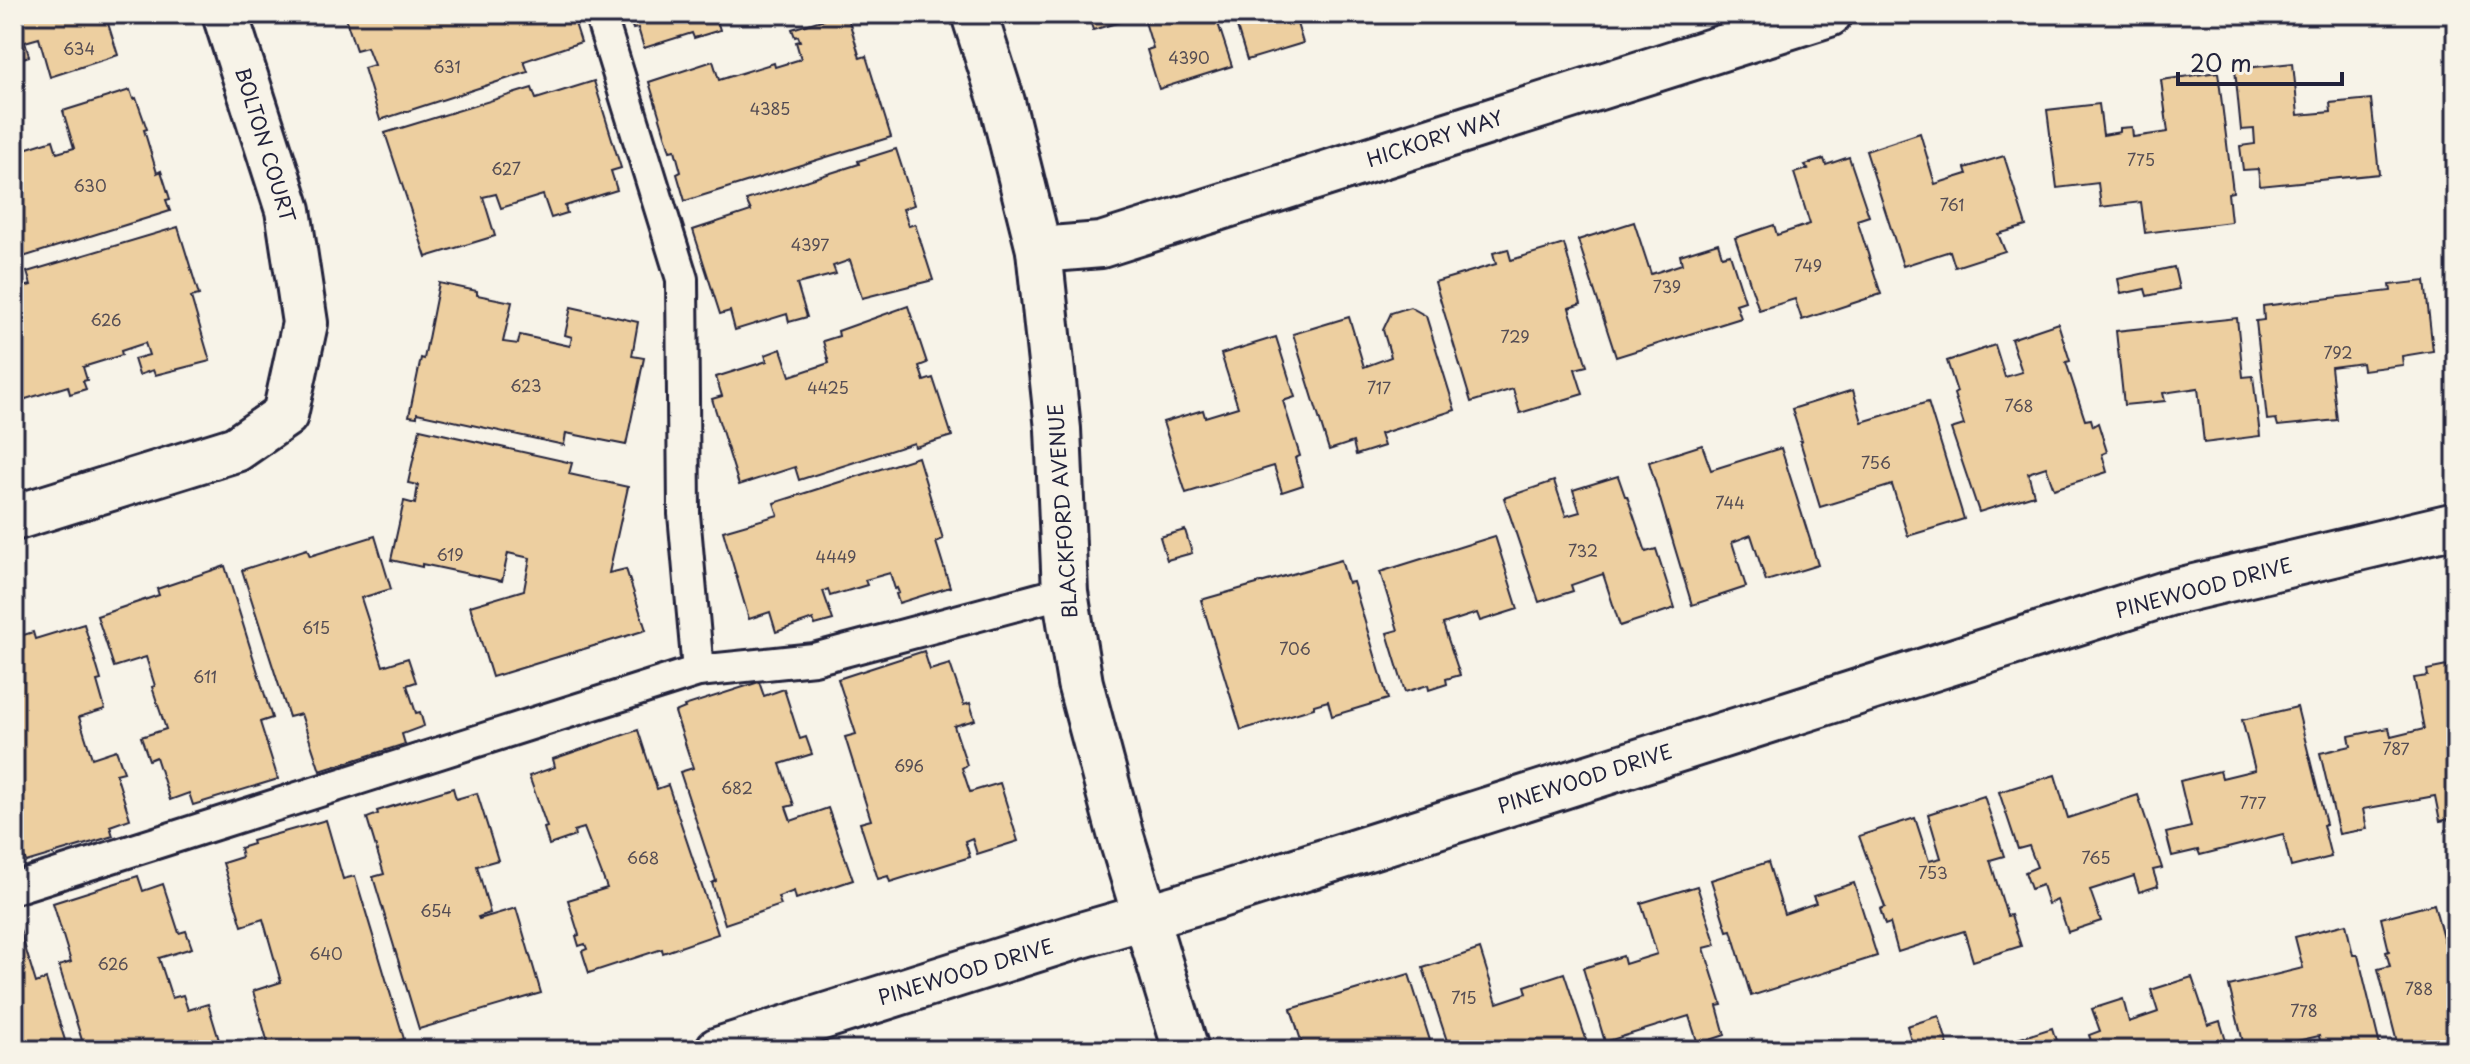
<svg xmlns="http://www.w3.org/2000/svg" width="2470" height="1064" viewBox="0 0 2470 1064" font-family="'Playpen Sans',sans-serif">
<style>
.building{fill:#edcfa0;stroke:#22223b;stroke-width:2}
.lines{fill:none;stroke-linecap:round;stroke-linejoin:round}
.lane-casing{stroke:#22223b;stroke-width:36}
.street-casing{stroke:#22223b;stroke-width:50}
.lane{stroke:#f7f3e8;stroke-width:30}
.street{stroke:#f7f3e8;stroke-width:44}
.labels{text-anchor:middle;stroke-width:7;stroke-linejoin:round;paint-order:stroke}
.number-label{font-size:16px;fill:#554d54}
.street-label{font-size:20px;fill:#22223b;stroke:#f7f3e8}
</style>
<rect width="100%" height="100%" fill="#f7f3e8"/>
<filter id="ink" filterUnits="userSpaceOnUse"><feTurbulence type="fractalNoise" baseFrequency=".0125" numOctaves="2"/><feDisplacementMap in="SourceGraphic" scale="16" xChannelSelector="R" yChannelSelector="G"/><feConvolveMatrix kernelMatrix="1 2 1 2 8 2 1 2 1" color-interpolation-filters="sRGB"/></filter>
<g filter="url(#ink)">
<!-- building -->
<g class="building">
<path d="M14,14H105L118,55L50,77L39,38L25,42L29,56L14,61Z"/>
<path d="M344,14H572L581,42L524,61L528,72L380,120L364,68L374,65L367,47L356,50Z"/>
<path d="M628,14H715L720,30L694,38L692,33L644,48L638,28L633,29Z"/>
<path d="M841,14H847L860,58L866,56L891,137L685,201L677,174L681,172L675,150L670,151L649,82L713,61L719,80L774,63L775,67L801,59L796,42L800,41L798,36L795,37L792,29Z"/>
<path d="M1088,14H1215L1232,66L1159,89L1147,50L1153,48L1143,15L1093,30Z"/>
<path d="M1233,14H1294L1303,43L1247,60Z"/>
<path d="M2293,63L2298,115L2331,112L2330,103L2371,99L2379,174L2260,186L2258,169L2243,170L2240,146L2255,144L2254,129L2241,130L2235,69Z"/>
<path d="M2218,72L2233,192L2228,193L2231,222L2145,233L2141,202L2101,207L2098,183L2057,188L2047,110L2099,104L2103,135L2120,132V128L2132,127L2133,137L2168,132L2161,80Z"/>
<path d="M594,81L621,168L611,171L617,190L565,206L567,213L551,218L543,195L501,208L496,194L483,197L495,236L426,257L385,133L532,88L536,99Z"/>
<path d="M130,90L133,99L136,98L147,129L144,130L157,173L161,171L170,199L166,200L170,211L23,257L19,245L14,247V139L18,151L53,140L57,153L74,148L63,111Z"/>
<path d="M1920,133L1935,184L1967,174L1965,168L2004,156L2026,226L1998,234L2005,251L1955,267L1950,251L1903,266L1866,151Z"/>
<path d="M896,149L914,205L903,209L909,226L915,224L933,280L862,298L850,260L833,266L836,274L797,284L807,317L789,322L787,314L735,330L730,311L720,314L693,230L751,211L746,200L859,164L858,161Z"/>
<path d="M1849,157L1869,216L1857,220L1881,294L1802,320L1795,299L1759,310L1735,238L1774,225L1777,235L1810,224L1794,173L1808,169L1805,165L1824,159L1826,165Z"/>
<path d="M1634,222L1651,274L1682,264L1680,255L1718,243L1722,256L1730,254L1745,301L1736,304L1741,318L1616,357L1578,240Z"/>
<path d="M178,227L199,295L191,297L210,361L155,375L153,370L139,375L134,359L149,355L145,343L121,351L122,355L83,367L87,380L83,381L86,389L70,394L68,386L16,402L14,394V290L31,285L27,272Z"/>
<path d="M1564,244L1581,304L1569,308L1587,366L1575,369L1583,394L1520,413L1513,389L1471,402L1435,282L1496,264L1493,253L1508,249L1511,260Z"/>
<path d="M2174,267L2179,289L2147,296L2145,289L2121,294L2118,279Z"/>
<path d="M2425,281L2433,351L2402,356L2403,365L2363,370L2362,363L2331,367L2337,420L2278,426L2276,419L2267,420L2256,321L2264,320L2263,306L2391,291L2390,285Z"/>
<path d="M439,283L477,291V295L512,302L503,342L518,344L520,335L570,346L572,337L565,335L571,307L638,322L632,356L644,358L626,445L566,433L564,445L417,413V417L409,416L421,358L424,359Z"/>
<path d="M908,306L927,363L919,366L924,381L933,378L952,436L915,447L914,443L799,480L795,467L739,485L712,399L722,396L716,377L767,361L765,355L781,349L790,376L829,363L823,341L839,336L838,331Z"/>
<path d="M1410,307L1426,316L1455,410L1380,434L1384,446L1356,455L1353,442L1329,450L1293,334L1349,317L1364,367L1391,357L1383,330L1391,313Z"/>
<path d="M2237,318L2243,377L2253,376L2260,436L2204,443L2198,388L2163,393L2165,401L2124,405L2116,331Z"/>
<path d="M2058,323L2070,361L2066,362L2085,420L2091,419L2093,426L2098,423L2107,452L2102,454L2107,472L2054,489L2046,467L2028,473L2034,495L1979,512L1951,429L1964,425L1954,394L1957,392L1947,361L1995,345L2005,377L2022,372L2011,339Z"/>
<path d="M1276,337L1295,397L1283,401L1300,456L1295,458L1303,485L1282,492L1274,466L1186,493L1163,422L1203,410L1205,417L1238,407L1221,354Z"/>
<path d="M1853,390L1862,422L1928,402L1964,519L1908,536L1892,485L1820,507L1800,441H1802L1792,409Z"/>
<path d="M420,429L572,463L569,474L628,487L609,573L626,569L646,630L492,677L470,606L524,590L530,558L508,553L502,581L422,564V567L391,560L404,501L415,504L418,485L408,483Z"/>
<path d="M1702,445L1711,470L1781,448L1818,565L1766,581L1751,535L1732,542L1746,587L1692,605L1649,462Z"/>
<path d="M918,457L943,539L936,542L950,587L899,603L896,594L899,593L897,588L895,589L890,573L865,580L867,585L830,596L828,589L823,591L833,620L815,625L813,619L776,632L770,612L749,619L723,531L778,515L774,503Z"/>
<path d="M1618,476L1625,496H1627L1646,552L1656,549L1675,608L1620,626L1603,574L1571,585L1573,591L1539,602L1504,498L1554,481L1566,516L1580,512L1573,490Z"/>
<path d="M1185,530L1192,553L1167,560L1160,537Z"/>
<path d="M375,536L391,589L361,598L383,666L408,658L416,682L407,685L416,713L420,712L424,726L402,734L405,744L320,771L301,714L289,717L242,570L307,549L310,556Z"/>
<path d="M1495,536L1518,609L1480,621L1477,613L1443,624L1460,675L1446,679L1447,684L1429,690L1428,685L1405,692L1387,633L1398,630L1380,572Z"/>
<path d="M1341,560L1348,583L1353,582L1388,699L1332,716L1328,701L1314,705V708L1241,730L1201,600Z"/>
<path d="M225,566L272,718L260,722L278,779L193,805L189,793L170,800L156,757L149,760L141,737L166,729L152,687L155,686L146,657L114,667L97,616L159,595L157,589Z"/>
<path d="M84,624L101,680L97,681L105,709L79,717L92,758L116,750L124,772L116,774L130,819L110,826L113,836L26,862L14,824V638L33,632L35,639Z"/>
<path d="M924,651L930,670L950,664L964,705L970,703L975,720L954,726L967,765L962,768L970,792L1000,783L1018,841L977,854L972,838L965,841L970,857L890,882L888,876L878,879L860,823L871,820L845,737L856,734L838,679Z"/>
<path d="M2447,666L2448,673L2456,671V818L2440,821L2435,796L2363,809L2367,829L2339,834L2320,753L2351,746L2349,736L2389,728L2391,737L2424,729L2414,678L2428,676L2427,670Z"/>
<path d="M759,682L764,696L784,689L800,739L806,737L812,754L780,764L794,805L786,807L791,821L828,808L853,880L796,899L794,891L778,897L781,905L725,924L712,883L716,881L680,772L693,768L675,712L685,708L684,706Z"/>
<path d="M2297,707L2326,824L2323,825L2331,857L2291,867L2283,834L2200,855L2198,850L2172,856L2166,833L2191,827L2180,781L2220,771L2222,778L2255,770L2242,720Z"/>
<path d="M638,730L657,789L668,785L718,934L663,953L662,949L589,973L582,951L587,949L585,944L579,946L576,936L579,935L568,900L607,888L584,828L574,831L575,836L549,845L544,828L547,827L529,776L555,767L553,759Z"/>
<path d="M2055,775L2068,818L2138,795L2162,868L2153,870L2158,886L2139,892L2134,876L2090,890L2101,921L2068,932L2057,900L2048,904L2042,885L2031,889L2025,872L2037,867L2029,846L2018,849L1999,792Z"/>
<path d="M453,788L456,799L477,793L498,860L477,866L490,913L478,917L479,919L516,908L541,993L419,1029L373,877L384,874L367,818L378,814L377,811Z"/>
<path d="M1984,796L2004,856L1990,860L2007,916L2011,915L2021,946L1973,961L1964,931L1898,952L1890,923L1885,925L1880,909L1885,907L1859,836L1915,818L1929,861L1941,858L1928,814Z"/>
<path d="M326,820L343,879L355,876L404,1039L366,1050H270L253,991L281,982L263,919L242,926L223,863L242,857L240,848L253,844L252,841Z"/>
<path d="M1768,862L1784,914L1816,903L1813,896L1854,883L1877,956L1751,996L1731,930L1727,931L1711,880Z"/>
<path d="M138,876L143,891L163,884L179,933L186,931L192,948L159,958L172,998L183,995L188,1010L208,1004L222,1050H85L59,966L71,962L53,903Z"/>
<path d="M1697,886L1716,945L1704,948L1722,1005L1717,1006L1725,1035L1698,1044L1689,1016L1605,1042L1583,968L1623,956L1625,964L1657,954L1641,903Z"/>
<path d="M2434,904L2444,941L2456,938V1008L2450,1010L2456,1032V1050H2399L2378,969L2390,966L2386,952L2389,951L2381,918Z"/>
<path d="M18,924L36,983L46,979L68,1050H14V926Z"/>
<path d="M2346,924L2353,955H2358L2381,1050H2322L2319,1036L2284,1044L2285,1050H2245L2229,986L2303,968L2295,937Z"/>
<path d="M1480,949L1497,1003L1527,993L1525,986L1564,973L1588,1045L1572,1050H1450L1423,968Z"/>
<path d="M1409,974L1433,1050H1304L1291,1009Z"/>
<path d="M2192,977L2208,1025L2220,1021L2226,1041L2216,1044L2217,1050H2094L2089,1035L2100,1031L2092,1009L2123,999L2129,1022L2158,1012L2151,990Z"/>
<path d="M1939,1016L1949,1049L1914,1050L1907,1026Z"/>
<path d="M2052,1028L2059,1050H1983Z"/>
</g>
<g class="lines">
<!-- lane casing -->
<g class="lane-casing">
<g id="lane">
<path d="M600,14L682,279L684,514L698,671"/>
<path d="M14,888L698,671L814,659L1065,592"/>
</g>
</g>
<!-- street casing -->
<g class="street-casing">
<g id="street">
<path d="M974,14L1002,102L1039,250L1058,429L1065,592L1080,683L1120,833L1186,1050"/>
<path d="M1039,250L1101,245L1829,14"/>
<path d="M14,518L236,449L285,415L305,323L288,210L225,14"/>
<path d="M718,1050L1078,936L1217,896L2169,593L2456,525"/>
</g>
</g>
<!-- lane -->
<use href="#lane" class="lane"/>
<!-- street -->
<use href="#street" class="street"/>
</g>
</g>
<g class="labels">
<!-- number labels -->
<g class="number-label">
<text x="79" y="55">634</text>
<text x="1189" y="64">4390</text>
<text x="447" y="73">631</text>
<text x="770" y="115">4385</text>
<text x="2141" y="166">775</text>
<text x="506" y="175">627</text>
<text x="90" y="192">630</text>
<text x="1952" y="211">761</text>
<text x="810" y="251">4397</text>
<text x="1808" y="272">749</text>
<text x="1667" y="293">739</text>
<text x="106" y="326">626</text>
<text x="1515" y="343">729</text>
<text x="2338" y="359">792</text>
<text x="526" y="392">623</text>
<text x="828" y="394">4425</text>
<text x="1379" y="394">717</text>
<text x="2019" y="412">768</text>
<text x="1876" y="469">756</text>
<text x="1730" y="509">744</text>
<text x="1583" y="557">732</text>
<text x="450" y="561">619</text>
<text x="836" y="563">4449</text>
<text x="316" y="634">615</text>
<text x="1295" y="655">706</text>
<text x="205" y="683">611</text>
<text x="2396" y="755">787</text>
<text x="909" y="772">696</text>
<text x="737" y="794">682</text>
<text x="2253" y="809">777</text>
<text x="643" y="864">668</text>
<text x="2096" y="864">765</text>
<text x="1933" y="879">753</text>
<text x="436" y="917">654</text>
<text x="326" y="960">640</text>
<text x="113" y="970">626</text>
<text x="2419" y="995">788</text>
<text x="1464" y="1004">715</text>
<text x="2304" y="1017">778</text>
</g>
<!-- street labels -->
<g class="street-label">
<text transform="translate(1435 139) rotate(-18)" y="7">HICKORY WAY</text>
<text transform="translate(265 145) rotate(73)" y="7">BOLTON COURT</text>
<text transform="translate(1063 511) rotate(-94)" y="7">BLACKFORD AVENUE</text>
<text transform="translate(2204 588) rotate(-15)" y="7">PINEWOOD DRIVE</text>
<text transform="translate(1585 779) rotate(-18)" y="7">PINEWOOD DRIVE</text>
<text transform="translate(966 972) rotate(-17)" y="7">PINEWOOD DRIVE</text>
</g>
</g>
<!-- margin -->
<rect width="2470" height="1064" fill="none" stroke="#f7f3e8" stroke-width="48"/>
<rect x="24" y="24" width="2422" height="1016" fill="none" stroke="#22223b" stroke-width="3" filter="url(#ink)"/>
<!-- scale -->
<path d="M2178 72v12h164v-12" fill="none" stroke="#22223b" stroke-width="4"/>
<text x="2190" y="72" font-size="24" fill="#22223b" stroke="#f7f3e8" stroke-width="6" paint-order="stroke">20 m</text>
</svg>
